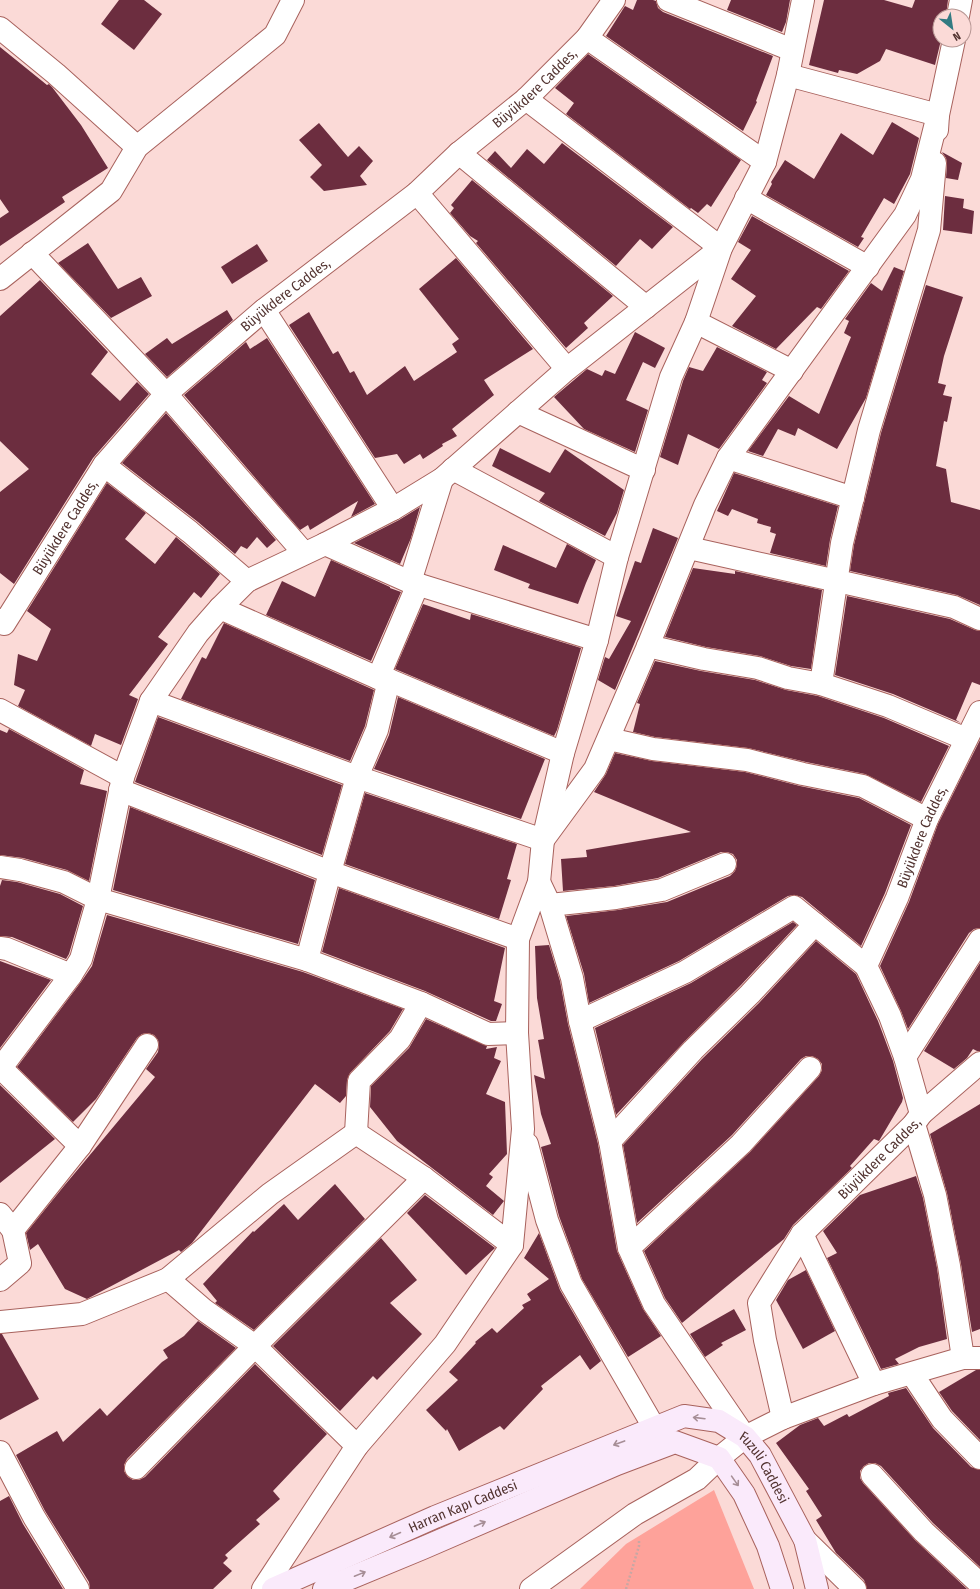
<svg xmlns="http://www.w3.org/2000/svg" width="980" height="1589" viewBox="0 0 980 1589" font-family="'Fira Sans Condensed',sans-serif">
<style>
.green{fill:#fea29a}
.building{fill:#6c2d3f}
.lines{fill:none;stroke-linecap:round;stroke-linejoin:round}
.minor-casing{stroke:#a8625d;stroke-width:24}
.tertiary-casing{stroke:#a8625d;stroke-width:24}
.secondary-casing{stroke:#a8625d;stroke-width:24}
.path{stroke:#c7a7a4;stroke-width:2.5;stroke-dasharray:2 2;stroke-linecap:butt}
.minor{stroke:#fff;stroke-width:22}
.tertiary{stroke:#fff;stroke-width:22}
.secondary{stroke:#faeafb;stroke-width:22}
.oneway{stroke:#a68e96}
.labels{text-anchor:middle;stroke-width:4;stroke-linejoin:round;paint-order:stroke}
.street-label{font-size:14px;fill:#523330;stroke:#fbdad7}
</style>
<rect width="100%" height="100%" fill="#fbdad7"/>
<!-- green -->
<path class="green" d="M714,1490L754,1589H580L626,1544Z"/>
<!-- building -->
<g class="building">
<path d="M119,0H144L162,14L134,50L101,24Z"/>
<path d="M637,0H653L656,1L658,8L663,12L773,56L756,101L757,102L743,131L606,36L625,6L633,10Z"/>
<path d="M731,0H790L786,22L782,32L727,10Z"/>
<path d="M824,0H884L912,8L915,0H948L946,16H940V40H941L935,65L886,49L880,61L857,74L839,70L838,73L809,65Z"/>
<path d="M0,47L47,85L49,84L52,87L81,125L108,168L62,197L65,202L0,246V218L9,212L0,199Z"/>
<path d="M588,54L741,160L711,207L707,204L698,213L691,208L690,209L566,114L574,103L555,88Z"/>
<path d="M892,122L919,138L910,174L894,204L884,198L861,237L864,238L858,247L766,195L772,184L771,182L785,160L814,179L841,133L873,155Z"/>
<path d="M319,123L348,157L359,146L373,161L360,176L367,185L324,191L310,177L322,165L299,140Z"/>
<path d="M562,143L673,227L652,249L640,239L616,266L487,160L495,151L511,168L527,149L544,164Z"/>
<path d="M942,152L962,163L958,180L946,178L947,164L946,158Z"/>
<path d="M472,180L613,296L584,323L588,328L566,348L476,243L478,241L470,236L450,213L454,208L451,205Z"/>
<path d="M945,196L964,199L963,208L974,211L972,234L943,230Z"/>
<path d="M752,216L849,271L821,309L817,307L776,349L732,326L756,296L731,279L751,250L738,242Z"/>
<path d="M88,243L118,289L141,277L152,296L111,318L58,263Z"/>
<path d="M257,244L268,261L232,284L221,267Z"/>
<path d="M456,258L533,349L484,380L494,395L452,429L457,436L442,444L443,446L423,459L420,454L404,464L397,454L375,458L289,325L309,312L333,354L338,351L350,373L354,371L367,395L405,366L414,381L457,352L452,344L459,339L419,289Z"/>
<path d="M894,267L904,271L866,398L837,449L798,428L795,436L778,429L763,456L748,451L789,396L819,414L851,337L844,333L849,321L845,319L871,283L882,291Z"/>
<path d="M40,280L108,352L91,374L120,401L137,382L149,394L93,458L14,584L0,573V492L29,469L0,441V316Z"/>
<path d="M926,285L963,297L944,356L938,383L946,385L943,395L952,397L947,422L944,421L936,466L946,469L951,502L980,510V605L957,595L850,571L854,545L881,433Z"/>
<path d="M227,310L233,320L167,377L145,354L167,338L172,344Z"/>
<path d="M635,332L665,348L655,368L643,362L626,400L648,410L635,452L584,429L554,397L587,369L602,376L605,370L615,374Z"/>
<path d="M267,338L375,504L351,517L358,501L310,530L308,525L300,530L184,395L246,342L250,349Z"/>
<path d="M717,347L767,372L762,380L767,383L719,449L688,434L678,465L660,457L683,381L689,367L703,371Z"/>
<path d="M166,413L276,540L267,548L257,537L247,549L241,546L235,554L198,522L122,463Z"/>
<path d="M500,448L550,473L565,449L624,490L617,513L605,536L539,501L545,493L492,466Z"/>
<path d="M734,473L838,506L830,540L826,566L770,553L776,534L770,532L771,527L757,523L758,519L732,509L728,516L717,511Z"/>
<path d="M107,483L146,513L125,539L155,564L176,537L220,574L201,598L194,592L158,637L168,644L129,695L138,699L121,745L95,734L91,746L18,706L25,690L14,685L18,654L37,661L51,629L27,611Z"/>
<path d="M420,507L411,538L400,564L354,543L399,520Z"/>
<path d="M653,528L678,538L615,690L598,680L605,657L609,659L631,621L616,616L635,561L641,563Z"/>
<path d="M567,544L596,560L586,583L578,604L528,588L530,584L494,570L503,545L556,568Z"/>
<path d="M331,560L390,587V588L401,592L371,661L266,615L282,581L315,597Z"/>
<path d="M693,568L735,574V571L822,590L811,669L791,666L760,656L706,647L665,637Z"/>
<path d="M847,596L950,619L975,630L980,631V685L972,682L956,720L961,723L893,694L835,675Z"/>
<path d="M423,604L470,620L471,614L581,648L557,730L554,736L395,669Z"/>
<path d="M224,623L374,690L365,726L350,761L181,699L202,657L206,659Z"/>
<path d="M655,661L701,671L755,680L786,690L818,696L884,718L949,746L921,802L865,774L806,762L748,748L655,737L633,732L640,704L637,703Z"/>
<path d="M398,697L545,759L521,819L374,769L389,735Z"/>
<path d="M158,717L342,785L322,855L135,782Z"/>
<path d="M9,729L84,770L80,784L107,791L89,881L67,870L23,858L0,855V730L7,733Z"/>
<path d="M980,740V928L974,929L969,933L908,1029L901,1011L880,966L909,902L938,824Z"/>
<path d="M615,753L652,761L745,772L800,786L859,798L911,825L885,893L861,946L802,897L794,895L788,896L679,961L589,1003L584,974L566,916L618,910L667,902L730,876L735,871L737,865V860L733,854L727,852H721L658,878L614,886L563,891L561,859L587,857L586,850L691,832L594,792L606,774Z"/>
<path d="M365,793L517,844L507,879L511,880L499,919L345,864Z"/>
<path d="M130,807L315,880L298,944L113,890Z"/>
<path d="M2,880L17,882L60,894L83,906L69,954L66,959L12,937L0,936V886Z"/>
<path d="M339,888L505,948L494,1001L502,1004L496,1021H491L425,991L322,952Z"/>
<path d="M107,915L303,972L403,1009L390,1031L350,1073L347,1080L346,1096L340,1103L315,1084L192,1243L181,1252L179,1250L87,1299L65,1289L38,1244L30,1250L26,1233L64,1186L155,1077L146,1069L158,1052L159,1045L158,1040L154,1035L148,1033L142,1034L137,1038L96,1099L73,1122L17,1067L81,982L92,966Z"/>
<path d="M793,922L797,925L741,985L684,1042L616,1115L595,1028L691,983Z"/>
<path d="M816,941L856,974L878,1021L893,1061L903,1098L902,1102L879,1141L874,1139L850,1166L852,1168L793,1225L784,1239L682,1323L665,1298L644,1251L750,1152L819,1076L822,1070V1064L818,1059L812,1056H806L801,1059L732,1135L637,1223L623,1145L702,1059L759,1003Z"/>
<path d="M549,945L560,981L568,1024L598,1144L617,1251L643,1309L661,1336L628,1357L582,1279L559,1216L541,1147L551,1144L541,1114L534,1075L545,1079L538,1040L544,1039L537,998L535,946Z"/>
<path d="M0,961L51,980L0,1048Z"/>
<path d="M980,963V1051H977L973,1049L967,1058L954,1069L924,1051Z"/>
<path d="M426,1019L487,1046L486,1049L497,1047L494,1058L501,1061L486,1094L505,1102L507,1154L489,1174L493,1177L486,1186L504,1201L493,1215L397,1141L370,1107L371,1086L409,1048Z"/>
<path d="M0,1085L55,1139L0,1183Z"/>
<path d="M980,1104V1329L972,1332L961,1264L947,1193L930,1134Z"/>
<path d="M916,1176L923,1198L937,1268L947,1339L919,1347L895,1359L899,1364L881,1369L827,1258L837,1253L823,1231L860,1195Z"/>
<path d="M335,1184L365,1219L254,1330L215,1303L217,1301L203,1284L253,1231L254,1232L284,1204L298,1220Z"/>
<path d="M425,1195L495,1248L466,1275L407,1213Z"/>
<path d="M539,1233L560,1290L601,1361L590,1370L580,1355L541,1386L543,1389L504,1430L500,1426L459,1451L447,1429L446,1431L426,1410L458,1380L449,1372L476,1343L475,1342L492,1328L497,1333L524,1308L522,1305L531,1300L527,1294L549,1279L524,1258Z"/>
<path d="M381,1238L417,1280L390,1303L422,1334L377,1380L373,1376L340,1411L273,1346Z"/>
<path d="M806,1270L835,1331L803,1349L776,1300L788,1280Z"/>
<path d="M734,1309L746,1330L721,1343L723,1345L705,1357L690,1334Z"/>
<path d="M198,1321L236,1348L127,1459L124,1465V1471L128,1477L133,1480H139L145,1477L255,1364L327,1434L273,1491L280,1499L256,1520L260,1524L225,1555L228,1558L223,1563L232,1571L213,1589H90L89,1582L45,1511L16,1455L57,1431L63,1442L100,1408L107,1416L162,1362L168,1358L163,1350L184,1336Z"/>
<path d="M0,1334H2L39,1399L0,1420Z"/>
<path d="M976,1370H980V1440L952,1411L939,1392Z"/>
<path d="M906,1388L933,1428L971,1467L980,1470V1567L933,1523L881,1466L875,1463H869L864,1466L860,1471V1478L863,1483L915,1540L967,1589H867L864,1580L836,1553L816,1520L822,1516L806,1491L809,1489L776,1443L800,1425L818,1418L824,1426L847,1414L849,1417L889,1396L888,1393Z"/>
<path d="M9,1496L23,1524L63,1589H0V1501Z"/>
</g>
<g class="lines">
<!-- minor casing -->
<g class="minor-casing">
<g id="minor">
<path d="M668,0L792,50"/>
<path d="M958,16L961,0"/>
<path d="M0,28L56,74L137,147"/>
<path d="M587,38L765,162"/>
<path d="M788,75L938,115L937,130"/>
<path d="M459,153L646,307"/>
<path d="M417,193L567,369"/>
<path d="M746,198L868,267"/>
<path d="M32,253L166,394L304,553"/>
<path d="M0,279L111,191L137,147L275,35L293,0"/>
<path d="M264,310L393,509"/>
<path d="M696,322L792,371"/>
<path d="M518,412L644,470"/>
<path d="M728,458L853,498"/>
<path d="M104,465L190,532L247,581"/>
<path d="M453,469L617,557"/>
<path d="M325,544L410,582L597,640"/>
<path d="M689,548L954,607L980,619"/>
<path d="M410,582L442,479"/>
<path d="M220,608L378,678L389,680L563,753"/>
<path d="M648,646L704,659L758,668L788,678L821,684L888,706L966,739"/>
<path d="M378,678L418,584"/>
<path d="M821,684L842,543L869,430L929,230L935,163"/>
<path d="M151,701L357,777L543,840L595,769L648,646L705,505L728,458L905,215L922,179L938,115L954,40"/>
<path d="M0,710L123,777"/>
<path d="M609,739L653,749L747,760L803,774L863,786L927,819"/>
<path d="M120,790L330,872L518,939"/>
<path d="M0,867L20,870L64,882L98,899L307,960L421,1003L488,1034L517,1033"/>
<path d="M550,905L616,898L662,890L725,864"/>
<path d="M0,948L7,949L71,975"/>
<path d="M307,960L330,872L357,777L377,730L389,680"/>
<path d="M580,1021L685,972L794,907L866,966"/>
<path d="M905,1057L980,940"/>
<path d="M0,1067L80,1146"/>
<path d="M0,1069L71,975L81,959L98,899L123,777L151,701L198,633L220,608L247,581L325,544L393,509L442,479L567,369L721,248L526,99"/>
<path d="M921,1114L980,1063"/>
<path d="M914,1124L935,1195L949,1266L963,1358"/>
<path d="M356,1133L359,1081L400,1039L421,1003"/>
<path d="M610,1141L693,1050L750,994L815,924"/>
<path d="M527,1144L547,1220L571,1284L655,1429"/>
<path d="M0,1214L13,1230"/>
<path d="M802,1234L874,1384"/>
<path d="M629,1248L741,1144L810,1068"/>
<path d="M168,1279L204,1310L255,1346L357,1446"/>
<path d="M0,1280L20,1263L13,1230L80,1146L147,1045"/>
<path d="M0,1322L82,1314L168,1279L270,1194L356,1133L424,1178L512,1245"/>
<path d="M912,1374L942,1419L980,1458"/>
<path d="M0,1452L34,1517L78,1589"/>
<path d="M136,1468L255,1346L424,1178"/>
<path d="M872,1475L924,1532L980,1584"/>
<path d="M805,1540L855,1589"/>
<path d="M263,1589L357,1446L445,1344L512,1245L523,1129L517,1033L518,939L539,882L543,840L563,753L597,640L617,557L671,377L696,322L721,248L765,162L788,75L803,0"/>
<path d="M531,1589L635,1514L697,1479L719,1458L745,1437L654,1304L629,1248L610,1141L580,1021L572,978L550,905L539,882"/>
</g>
</g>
<!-- tertiary casing -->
<g class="tertiary-casing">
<g id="tertiary">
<path id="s1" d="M0,620L4,624L104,465L166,394L264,310L417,193L459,153L526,99L587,38L614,0"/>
<path id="s2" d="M783,1418L765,1340L759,1303L802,1234L914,1124L921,1114L905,1057L890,1016L866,966L897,898L927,819L980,712"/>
<path d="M745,1437L783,1418L874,1384L963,1358H980"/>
</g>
</g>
<!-- secondary casing -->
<g class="secondary-casing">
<g id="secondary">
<path id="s3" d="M273,1589L435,1517L684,1416L719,1421L745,1437L760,1455L805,1540L817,1589"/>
<path d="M324,1589L423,1548L617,1464L675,1442L719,1458L744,1494L768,1546L782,1589"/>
</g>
</g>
<!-- path -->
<path class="path" d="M626,1589L639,1546V1541"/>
<!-- minor -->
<use href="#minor" class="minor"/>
<!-- tertiary -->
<use href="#tertiary" class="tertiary"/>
<!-- secondary -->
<use href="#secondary" class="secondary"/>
</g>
<!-- one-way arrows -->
<defs><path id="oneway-shaft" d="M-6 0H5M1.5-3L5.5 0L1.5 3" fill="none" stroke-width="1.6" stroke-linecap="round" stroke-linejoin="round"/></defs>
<g class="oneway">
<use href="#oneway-shaft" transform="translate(699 1418) rotate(-173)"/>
<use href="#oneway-shaft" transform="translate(619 1443) rotate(160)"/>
<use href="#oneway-shaft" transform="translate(735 1481) rotate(55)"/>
<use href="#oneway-shaft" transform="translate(480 1524) rotate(-23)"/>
<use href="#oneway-shaft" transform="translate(395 1535) rotate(156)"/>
<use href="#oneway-shaft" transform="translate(360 1574) rotate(-22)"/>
</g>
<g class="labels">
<!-- street labels -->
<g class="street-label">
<text dy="5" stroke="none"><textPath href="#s1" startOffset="767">Büyükdere Caddes,</textPath></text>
<text dy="5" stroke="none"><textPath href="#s1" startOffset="443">Büyükdere Caddes,</textPath></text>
<text dy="5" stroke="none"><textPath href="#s1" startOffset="120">Büyükdere Caddes,</textPath></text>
<text dy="5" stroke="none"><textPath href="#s2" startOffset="667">Büyükdere Caddes,</textPath></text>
<text dy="5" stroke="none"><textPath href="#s2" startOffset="307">Büyükdere Caddes,</textPath></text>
<text dy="5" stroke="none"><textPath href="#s3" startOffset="548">Fuzuli Caddesi</textPath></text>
<text dy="5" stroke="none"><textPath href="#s3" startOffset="207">Harran Kapı Caddesi</textPath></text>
</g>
</g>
<!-- north arrow -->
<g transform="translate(952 28) rotate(150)"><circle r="19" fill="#fbdad7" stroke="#b79794"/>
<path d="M0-3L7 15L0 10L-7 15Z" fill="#327b82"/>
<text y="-6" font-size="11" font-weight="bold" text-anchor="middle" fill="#523330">N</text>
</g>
</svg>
